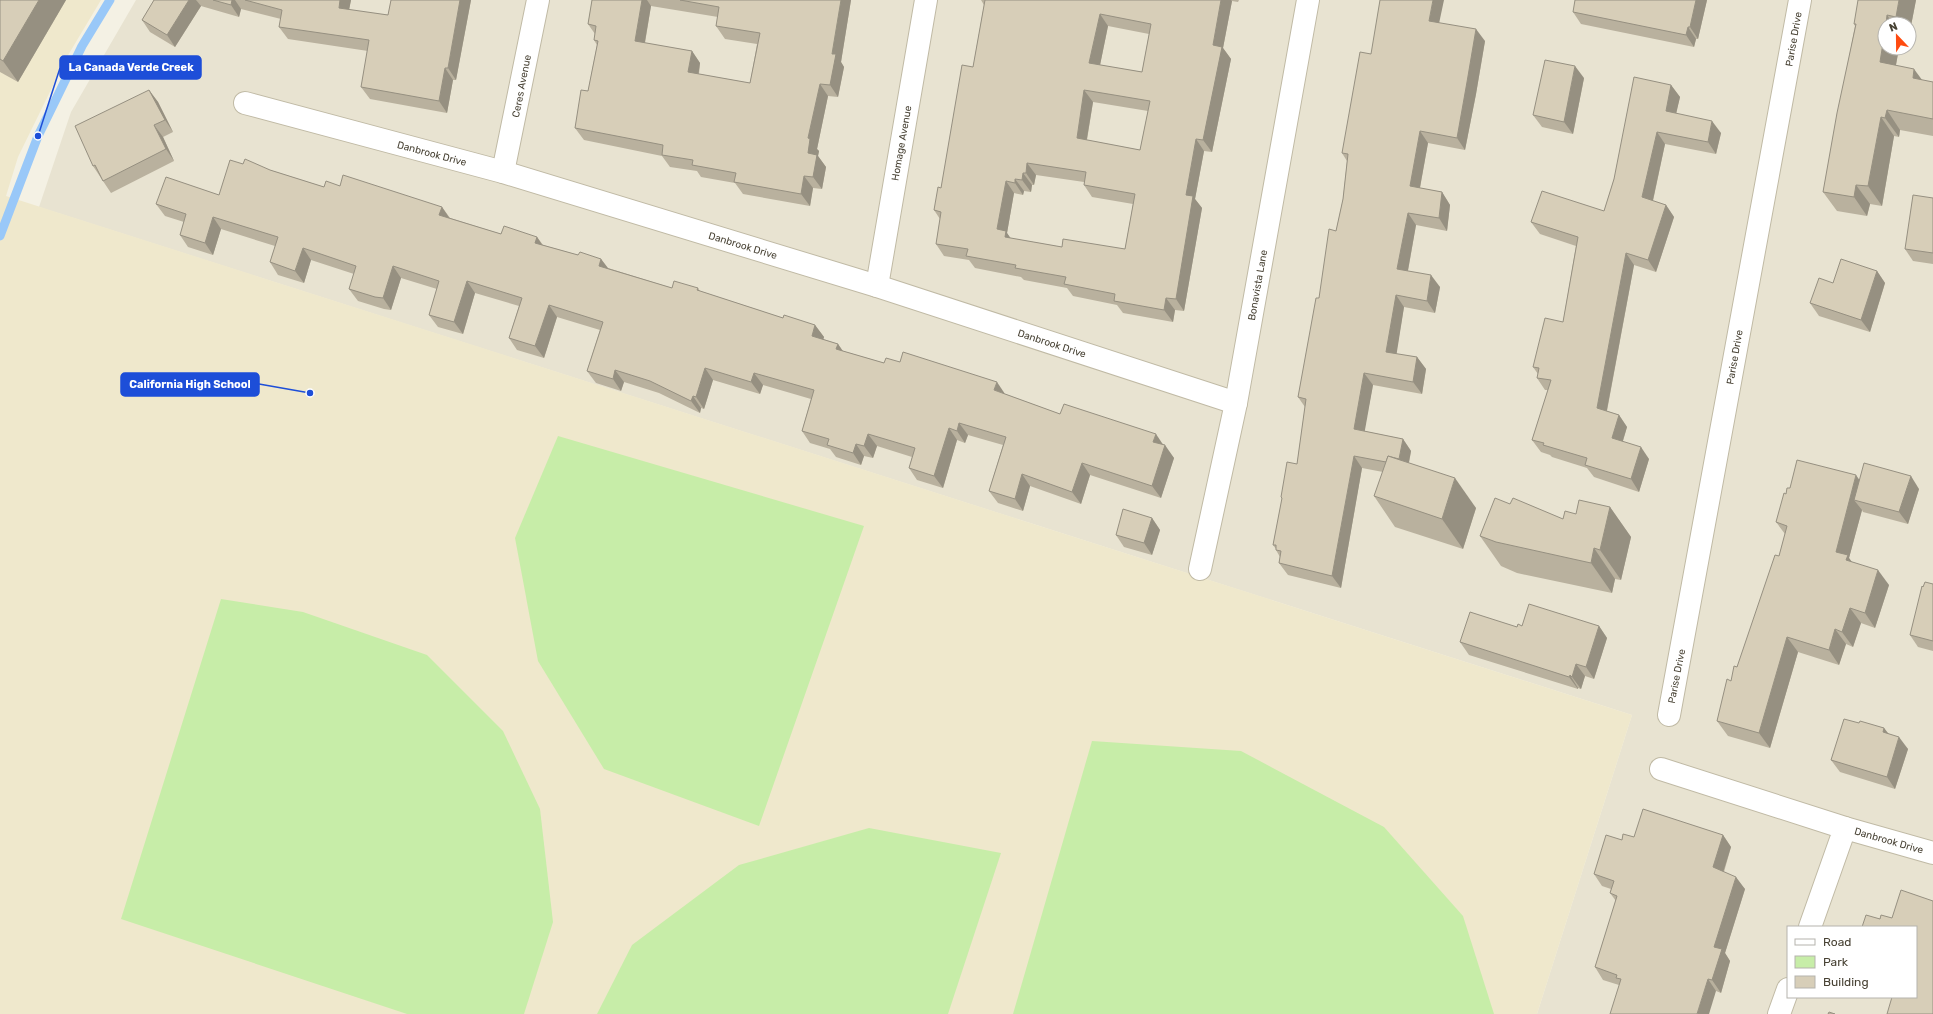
<svg xmlns="http://www.w3.org/2000/svg" width="1933" height="1014" viewBox="0 0 1933 1014" font-family="Rubik,sans-serif">
<style>
.residential{fill:#e8e3d1;fill-rule:evenodd}
.education{fill:#efe8cc}
.green{fill:#c7eda8}
.lines{fill:none;stroke-linecap:round;stroke-linejoin:round}
.stream{stroke:#99c8f8;stroke-width:9}
.minor-casing{stroke:#c0baa5;stroke-width:24}
.minor{stroke:#fff;stroke-width:22}
.wall{fill:#b9b19e;fill-rule:evenodd}
.shaded-wall{fill:#969081}
.building{fill:#d7ceb8;stroke:#969081;fill-rule:evenodd}
.labels{text-anchor:middle;stroke-width:3;stroke-linejoin:round;paint-order:stroke}
.street-label{font-size:10px;fill:#474133;stroke:#fff}
.leader{fill:none;stroke:#1d4ed8;stroke-width:1.5}
.callout-dot{fill:#1d4ed8;stroke:#fff;stroke-width:1.5}
.callout{fill:#1d4ed8;stroke:#1d4ed8;stroke-width:1.5}
.callout-label{font-size:11px;text-anchor:middle;font-weight:bold;fill:#fff}
</style>
<rect width="100%" height="100%" fill="#f4f1e4"/>
<!-- residential -->
<path class="residential" d="M136,0H1933V1014H1537L1632,715L39,207L71,112ZM1885,24H1909V48H1885ZM1788,927H1916V997H1788Z"/>
<!-- education -->
<path class="education" d="M0,0H101L67,57L18,157L6,196L1632,715L1537,1014H0Z"/>
<!-- green -->
<g class="green">
<path d="M558,436L864,526L759,826L604,769L538,661L515,538Z"/>
<path d="M221,599L303,612L427,655L503,731L540,809L553,922L524,1014H407L121,919Z"/>
<path d="M1092,741L1241,751L1384,827L1463,916L1494,1014H1013Z"/>
<path d="M869,828L1001,853L948,1014H597L632,945L739,865Z"/>
</g>
<g class="lines">
<!-- stream -->
<path class="stream" d="M0,236L38,136L82,46L110,0"/>
<!-- minor casing -->
<g class="minor-casing">
<g id="minor">
<path d="M245,103L503,172L877,286L1236,403"/>
<path d="M503,172L538,0"/>
<path d="M877,286L926,0"/>
<path d="M1200,569L1236,403L1308,0"/>
<path d="M1669,715L1800,0"/>
<path d="M1661,769L1845,828L1810,927"/>
<path d="M1845,828L1933,853"/>
<path d="M1779,1014L1788,989"/>
</g>
</g>
<!-- minor -->
<use href="#minor" class="minor"/>
</g>
<!-- wall -->
<g class="wall">
<path d="M0,0H66L18,82L0,72Z"/>
<path d="M154,0H351L349,10L388,15L391,0H471L456,80H453L447,113L370,99L361,87L368,51L288,39L279,27L281,19L241,9L239,17L201,6L175,47L150,32L142,20Z"/>
<path d="M592,0H851L841,62L844,67L838,97L828,96L817,149L819,151L818,156L826,167L822,189L813,188L810,206L743,194L735,183L701,177L697,171L670,167L662,156L584,140L575,128L588,91L597,45L594,40L595,34L588,24ZM651,6L718,17L716,26L725,39L757,44L750,83L699,74L700,63L692,51L645,43Z"/>
<path d="M981,0H1239L1238,2L1232,1L1223,48L1231,59L1212,152L1204,151L1195,199L1202,208L1184,311L1175,310L1173,322L1123,313L1117,305L1073,296L1067,288L1024,280L1021,277L975,268L969,260L944,256L936,244L940,219L934,210L941,188L973,67L984,5ZM1108,26L1149,34L1142,72L1100,65ZM1093,102L1148,111L1140,150L1087,140ZM1036,175L1084,182V185L1092,197L1133,204L1125,249L1062,247L1010,238L1007,233L1014,193L1023,195L1024,191L1031,192L1032,185H1034Z"/>
<path d="M1707,0L1698,39H1696L1694,47L1581,24L1573,12Z"/>
<path d="M1916,0L1909,36V24H1885L1899,48L1896,65L1922,80L1933,82V136L1900,130L1899,137L1894,136L1882,206L1870,204L1867,216L1837,211L1823,192L1855,26L1854,24Z"/>
<path d="M1439,23L1485,41L1476,94L1465,150L1428,143L1420,188L1442,192L1450,205L1447,231L1416,225L1408,271L1440,287L1435,313L1404,307L1396,354L1417,357L1426,369L1422,394L1373,385L1364,431L1403,439L1411,451L1409,463L1476,508L1463,549L1395,527L1374,496L1383,472L1362,468L1341,588L1288,575L1279,563L1280,557L1276,550V549L1273,545L1282,499L1281,497L1297,464L1305,407L1298,397L1319,298L1336,231L1343,199L1347,161L1342,153L1371,54Z"/>
<path d="M1584,78L1573,134L1542,127L1533,115Z"/>
<path d="M1671,85L1680,97L1676,113L1721,133L1716,154L1665,144L1653,201L1666,205L1674,217L1656,272L1634,265L1607,411L1619,415L1627,427L1623,441L1649,459L1639,492L1594,477L1587,468L1552,457L1550,455L1541,452L1532,440L1548,390H1545L1537,378L1538,374L1533,367L1563,322L1576,246L1540,234L1531,222L1604,211L1614,179Z"/>
<path d="M149,90L158,102L173,132L163,137L174,161L111,193L93,166Z"/>
<path d="M243,164L270,170L324,187L340,186L442,207L450,218L501,234L537,237L543,245L578,255L601,259L608,268L672,288H698L700,291L783,318L815,325L824,337L823,339L838,344L843,351L884,363L1005,394L1060,414L1163,445L1174,458L1161,498L1090,475L1081,504L1030,486L1023,511L998,503L989,491L1003,445L968,435L965,443L957,440L943,488L917,480L909,468L912,457L877,446L873,458L864,456L861,465L836,457L830,449L810,443L802,431L811,399L763,385L760,394L713,380L704,409L701,408L700,413L659,393L624,382L621,391L596,383L587,371L600,330L557,317L544,358L517,350L509,338L519,306L475,293L463,334L438,327L429,315L437,289L401,278L391,310L384,309L358,301L349,289L354,274L311,260L304,283L278,275L270,262L275,246L221,229L213,255L188,247L180,235L184,222L165,216L156,204L219,195Z"/>
<path d="M1933,198V264L1913,261L1905,249Z"/>
<path d="M1877,271L1885,283L1870,332L1819,316L1810,303L1833,283Z"/>
<path d="M1860,481L1919,489L1908,524L1863,512L1862,510L1849,558L1852,562L1889,585L1875,628L1861,623L1853,647L1846,644L1839,665L1798,652L1770,748L1728,736L1717,721L1731,681L1737,667L1779,556L1785,534L1776,522L1786,494L1790,488Z"/>
<path d="M1510,504L1563,519L1576,514L1610,507L1631,537L1621,580L1615,579L1612,593L1517,573L1501,566L1480,536Z"/>
<path d="M1152,518L1160,530L1152,555L1124,547L1116,535Z"/>
<path d="M1933,584V651L1918,647L1910,635L1923,587Z"/>
<path d="M1522,626H1599L1607,638L1594,679L1585,676L1581,689L1578,688V689L1469,655L1460,642L1517,627Z"/>
<path d="M1859,723L1884,728L1888,733L1908,749L1895,789L1840,772L1831,760Z"/>
<path d="M1723,835L1731,847L1724,872L1745,889L1725,953L1730,961L1721,993L1716,991L1619,985L1603,980L1595,967L1616,901L1610,893L1611,889L1602,886L1594,874L1622,840Z"/>
</g>
<!-- shaded-wall -->
<g class="shaded-wall">
<path d="M39,0H66L18,82L3,61Z"/>
<path d="M189,0H196L201,6L175,47L167,35Z"/>
<path d="M232,0H235L241,9L239,17L231,5Z"/>
<path d="M340,0H351L347,20L339,8Z"/>
<path d="M460,0H471L456,80L448,68Z"/>
<path d="M642,0H647L651,6L643,53L635,41Z"/>
<path d="M841,0H851L841,62L844,67L838,97L830,85L832,54Z"/>
<path d="M1221,0H1231L1232,1L1223,48L1231,59L1212,152L1203,140L1213,45Z"/>
<path d="M1433,0H1444L1437,33L1429,21Z"/>
<path d="M1696,0H1707L1698,39L1690,27Z"/>
<path d="M1899,0H1916L1909,36V24H1901L1896,17Z"/>
<path d="M1100,14L1108,26L1098,75L1089,63Z"/>
<path d="M1887,15L1893,24H1886Z"/>
<path d="M1688,27L1696,39L1694,47L1686,35Z"/>
<path d="M1476,29L1485,41L1476,94L1465,150L1457,138Z"/>
<path d="M1885,30V48H1899L1893,81L1880,62Z"/>
<path d="M692,51L700,63L697,84L688,72Z"/>
<path d="M1575,66L1584,78L1573,134L1564,122Z"/>
<path d="M445,68L453,80L447,113L439,101Z"/>
<path d="M1914,69L1928,88L1913,78Z"/>
<path d="M820,84L828,96L817,149L819,151L818,156L826,167L822,189L813,177L808,153V138Z"/>
<path d="M1671,85L1680,97L1674,123L1666,111Z"/>
<path d="M149,90L158,102L173,132L165,120Z"/>
<path d="M1084,90L1093,102L1085,150L1077,138Z"/>
<path d="M1887,110L1900,130L1899,137L1885,118Z"/>
<path d="M1881,117L1894,136L1882,206L1868,186Z"/>
<path d="M1712,121L1721,133L1716,154L1708,142Z"/>
<path d="M154,125L163,137L174,161L166,149Z"/>
<path d="M1420,131L1428,143L1418,198L1410,186Z"/>
<path d="M1657,132L1665,144L1651,209L1642,197Z"/>
<path d="M1196,139L1204,151L1195,199L1202,208L1184,311L1176,299L1186,195Z"/>
<path d="M1027,163L1036,175L1034,185L1026,173Z"/>
<path d="M1023,173L1032,185L1031,192L1022,180Z"/>
<path d="M804,176L813,188L810,206L801,194Z"/>
<path d="M1015,179L1024,191L1023,195L1015,183Z"/>
<path d="M1006,181L1014,193L1007,233L1014,243L1013,249L997,229Z"/>
<path d="M1856,185L1870,204L1867,216L1854,197Z"/>
<path d="M1442,192L1450,205L1447,231L1439,218Z"/>
<path d="M1666,205L1674,217L1656,272L1648,260Z"/>
<path d="M442,207L450,219L439,215Z"/>
<path d="M1408,213L1416,225L1406,281L1397,269Z"/>
<path d="M213,217L221,229L213,255L205,243Z"/>
<path d="M537,237L545,249L535,243Z"/>
<path d="M303,248L311,260L304,283L295,271Z"/>
<path d="M1626,253L1634,265L1605,420L1597,408Z"/>
<path d="M601,259L610,271L599,266Z"/>
<path d="M393,266L401,278L391,310L383,298Z"/>
<path d="M1877,271L1885,283L1870,332L1861,320Z"/>
<path d="M1431,275L1440,287L1435,313L1427,301Z"/>
<path d="M467,281L475,293L463,334L454,322Z"/>
<path d="M1396,295L1404,307L1395,364L1386,352Z"/>
<path d="M1166,298L1175,310L1173,322L1164,310Z"/>
<path d="M549,305L557,317L544,358L535,346Z"/>
<path d="M815,325L824,337L821,348L812,336Z"/>
<path d="M838,344L846,356L836,349Z"/>
<path d="M1417,357L1426,369L1422,394L1413,382Z"/>
<path d="M705,368L713,380L704,409L696,397Z"/>
<path d="M615,370L624,382L621,391L613,379Z"/>
<path d="M754,373L763,385L760,394L751,382Z"/>
<path d="M1364,373L1373,385L1363,441L1354,429Z"/>
<path d="M997,382L1005,394L994,390Z"/>
<path d="M693,396L701,408L700,413L691,401Z"/>
<path d="M1619,415L1627,427L1620,450L1612,438Z"/>
<path d="M959,423L968,435L965,443L957,431Z"/>
<path d="M949,428L957,440L943,488L934,476Z"/>
<path d="M868,434L877,446L873,458L864,446Z"/>
<path d="M1156,434L1164,446L1153,442Z"/>
<path d="M1403,439L1411,451L1406,477L1398,465Z"/>
<path d="M856,444L864,456L861,465L853,453Z"/>
<path d="M1165,445L1174,458L1161,498L1152,486Z"/>
<path d="M1641,447L1649,459L1639,492L1631,479Z"/>
<path d="M1354,456L1362,468L1341,588L1332,576Z"/>
<path d="M1082,463L1090,475L1081,504L1072,492Z"/>
<path d="M1022,474L1030,486L1023,511L1015,499Z"/>
<path d="M1856,475L1867,491L1854,500L1862,510L1849,558L1858,571L1836,552Z"/>
<path d="M1911,476L1919,489L1908,524L1899,512Z"/>
<path d="M1455,478L1476,508L1463,549L1442,519Z"/>
<path d="M1610,507L1631,537L1621,580L1600,550Z"/>
<path d="M1152,518L1160,530L1152,555L1144,543Z"/>
<path d="M1594,548L1615,579L1612,593L1591,563Z"/>
<path d="M1878,570L1889,585L1875,628L1865,613Z"/>
<path d="M1850,608L1861,623L1853,647L1842,632Z"/>
<path d="M1599,626L1607,638L1594,679L1586,667Z"/>
<path d="M1835,629L1846,644L1839,665L1829,650Z"/>
<path d="M1787,637L1798,652L1770,748L1759,733Z"/>
<path d="M1576,664L1585,676L1581,689L1572,677Z"/>
<path d="M1570,675L1578,688V689L1569,677Z"/>
<path d="M1884,728L1893,740L1883,732Z"/>
<path d="M1899,737L1908,749L1895,789L1887,777Z"/>
<path d="M1723,835L1731,847L1721,879L1713,867Z"/>
<path d="M1736,877L1745,889L1725,953L1730,961L1721,993L1712,980L1714,947Z"/>
<path d="M1708,979L1716,991L1709,1014H1697Z"/>
</g>
<!-- building -->
<g class="building">
<path d="M0,0H39L3,61L0,59Z"/>
<path d="M154,0H189L167,35L142,20Z"/>
<path d="M213,0H232L231,5Z"/>
<path d="M245,0H340L339,8L388,15L391,0H460L448,68H445L439,101L361,87L369,40L279,27L282,10Z"/>
<path d="M592,0H642L635,41L692,51L688,72L750,83L760,33L716,26L719,7L680,0H841L832,54H836L830,85L820,84L808,138L810,139L808,153L817,155L813,177L804,176L801,194L734,182L736,173L692,165L693,160L662,155L663,145L575,128L581,90L588,91L598,41L594,40L596,26L588,24Z"/>
<path d="M985,0H1221L1213,45L1222,47L1203,140L1196,139L1186,195L1193,196L1176,299L1166,298L1164,310L1114,301L1115,294L1064,284L1066,277L1015,268L1016,265L966,256L968,249L936,244L941,212L934,210L938,187L941,188L962,65L973,67ZM1100,14L1151,24L1142,72L1089,63ZM1084,90L1150,101L1140,150L1077,138ZM1027,163L1086,172L1084,185L1135,194L1125,249L1063,239L1062,247L1005,237L1006,231L997,229L1006,181L1015,183V179L1022,180L1023,173H1026Z"/>
<path d="M1380,0H1433L1429,21L1476,29L1467,82L1457,138L1420,131L1410,186L1442,192L1439,218L1408,213L1397,269L1431,275L1427,301L1396,295L1386,352L1417,357L1413,382L1364,373L1354,429L1403,439L1399,459L1388,456L1386,462L1354,456L1332,576L1279,563L1281,551L1276,550V545H1273L1282,498L1281,497L1287,462L1297,464L1306,399L1298,397L1316,298H1319L1329,229L1336,231L1343,199L1348,154L1342,153L1360,52L1371,54Z"/>
<path d="M1575,0H1696L1690,27H1688L1686,35L1573,12Z"/>
<path d="M1858,0H1899L1896,17L1887,15L1886,24H1885V30L1880,62L1914,69L1913,78L1933,82V119L1887,110L1885,118L1881,117L1868,186L1856,185L1854,197L1823,192L1837,113L1856,24H1854Z"/>
<path d="M1545,60L1575,66L1564,122L1533,115Z"/>
<path d="M1634,77L1671,85L1666,111L1712,121L1708,142L1657,132L1642,197L1666,205L1648,260L1626,253L1597,408L1619,415L1612,438L1641,447L1631,479L1585,465L1587,458L1543,445L1544,443L1532,440L1551,380L1537,378L1539,368L1533,367L1545,318L1563,322L1578,237L1531,222L1542,191L1604,211L1614,179Z"/>
<path d="M149,90L165,120L154,125L166,149L103,181L95,165L93,166L75,126Z"/>
<path d="M245,159L270,170L324,187L326,181L340,186L343,175L442,207L439,215L465,223L501,234L504,226L537,237L535,243L578,255L580,252L601,259L599,266L672,288L674,281L698,288L697,290L783,318L784,315L815,325L812,336L838,344L836,349L884,363L886,358L900,362L903,352L997,382L994,390L1060,414L1064,404L1156,434L1153,442L1165,445L1152,486L1082,463L1072,492L1022,474L1015,499L989,491L1006,437L959,423L957,431L949,428L934,476L909,468L915,448L868,434L864,446L856,444L853,453L827,445L829,439L802,431L814,390L754,373L751,382L705,368L696,397L693,396L691,401L650,381L615,370L613,379L587,371L603,322L549,305L535,346L509,338L522,298L467,281L454,322L429,315L439,281L393,266L383,298L375,297L349,289L356,266L303,248L295,271L270,262L278,237L213,217L205,243L180,235L186,214L156,204L166,177L219,195L230,160L243,164Z"/>
<path d="M1913,195L1933,198V253L1905,249Z"/>
<path d="M1841,259L1877,271L1861,320L1810,303L1819,278L1833,283Z"/>
<path d="M1388,456L1455,478L1442,519L1374,496Z"/>
<path d="M1797,460L1856,475L1836,552L1848,555L1846,560L1878,570L1865,613L1850,608L1842,632L1835,629L1829,650L1787,637L1759,733L1717,721L1727,679L1731,681L1734,666L1737,667L1775,555L1779,556L1787,526L1776,522L1784,493L1786,494L1787,488H1790Z"/>
<path d="M1864,463L1911,476L1899,512L1854,500Z"/>
<path d="M1495,498L1510,504L1513,498L1563,519L1565,511L1576,514L1579,500L1610,507L1600,550L1594,548L1591,563L1496,542L1480,536Z"/>
<path d="M1123,509L1152,518L1144,543L1116,535Z"/>
<path d="M1925,582L1933,584V641L1910,635L1922,586L1923,587Z"/>
<path d="M1529,604L1599,626L1586,667L1576,664L1572,677L1570,675L1569,677L1460,642L1470,612L1517,627L1518,624L1522,626Z"/>
<path d="M1844,719L1859,723L1860,721L1884,728L1883,732L1899,737L1887,777L1831,760Z"/>
<path d="M1643,809L1723,835L1713,867L1736,877L1714,947L1722,949L1712,980L1708,979L1697,1014H1610L1621,979L1616,978L1617,975L1595,967L1617,896L1610,893L1614,881L1594,874L1606,835L1622,840L1623,834L1634,837Z"/>
<path d="M1901,890L1933,901V1014H1887L1892,997H1916V927H1862L1866,915L1880,919L1881,915L1892,918Z"/>
<path d="M1829,1012L1835,1014H1828Z"/>
</g>
<g class="labels">
<!-- street labels -->
<g class="street-label">
<text transform="translate(1793 39) rotate(-80)" y="4">Parise Drive</text>
<text transform="translate(521 86) rotate(-79)" y="4">Ceres Avenue</text>
<text transform="translate(901 143) rotate(-80)" y="4">Homage Avenue</text>
<text transform="translate(432 153) rotate(15)" y="4">Danbrook Drive</text>
<text transform="translate(743 245) rotate(17)" y="4">Danbrook Drive</text>
<text transform="translate(1257 285) rotate(-80)" y="4">Bonavista Lane</text>
<text transform="translate(1052 343) rotate(18)" y="4">Danbrook Drive</text>
<text transform="translate(1734 357) rotate(-80)" y="4">Parise Drive</text>
<text transform="translate(1676 676) rotate(-79)" y="4">Parise Drive</text>
<text transform="translate(1889 840) rotate(16)" y="4">Danbrook Drive</text>
</g>
</g>
<!-- callouts -->
<path class="leader" d="M38 136L60 68M310 393L259 384"/>
<g class="callout-dot">
<circle cx="38" cy="136" r="4"/>
<circle cx="310" cy="393" r="4"/>
</g>
<g class="callout">
<rect x="60" y="56" width="141" height="23" rx="4"/>
<rect x="121" y="373" width="138" height="23" rx="4"/>
</g>
<g class="callout-label">
<text x="131" y="71">La Canada Verde Creek</text>
<text x="190" y="388">California High School</text>
</g>
<!-- legend -->
<rect x="1787" y="926" width="130" height="72" fill="#ffffff" stroke="#b5b3ad"/>
<rect x="1795" y="939" width="20" height="6" fill="#ffffff" stroke="#b5b3ad"/>
<text x="1823" y="946" font-size="12" fill="#474133">Road</text>
<rect x="1795" y="956" width="20" height="12" fill="#c7eda8" stroke="#b5b3ad"/>
<text x="1823" y="966" font-size="12" fill="#474133">Park</text>
<rect x="1795" y="976" width="20" height="12" fill="#d7ceb8" stroke="#b5b3ad"/>
<text x="1823" y="986" font-size="12" fill="#474133">Building</text>
<!-- north arrow -->
<g transform="translate(1897 36) rotate(338)"><circle r="19" fill="#ffffff" stroke="#b5b3ad"/>
<path d="M0-3L7 15L0 10L-7 15Z" fill="#ff4b10"/>
<text y="-6" font-size="11" font-weight="bold" text-anchor="middle" fill="#474133">N</text>
</g>
</svg>
